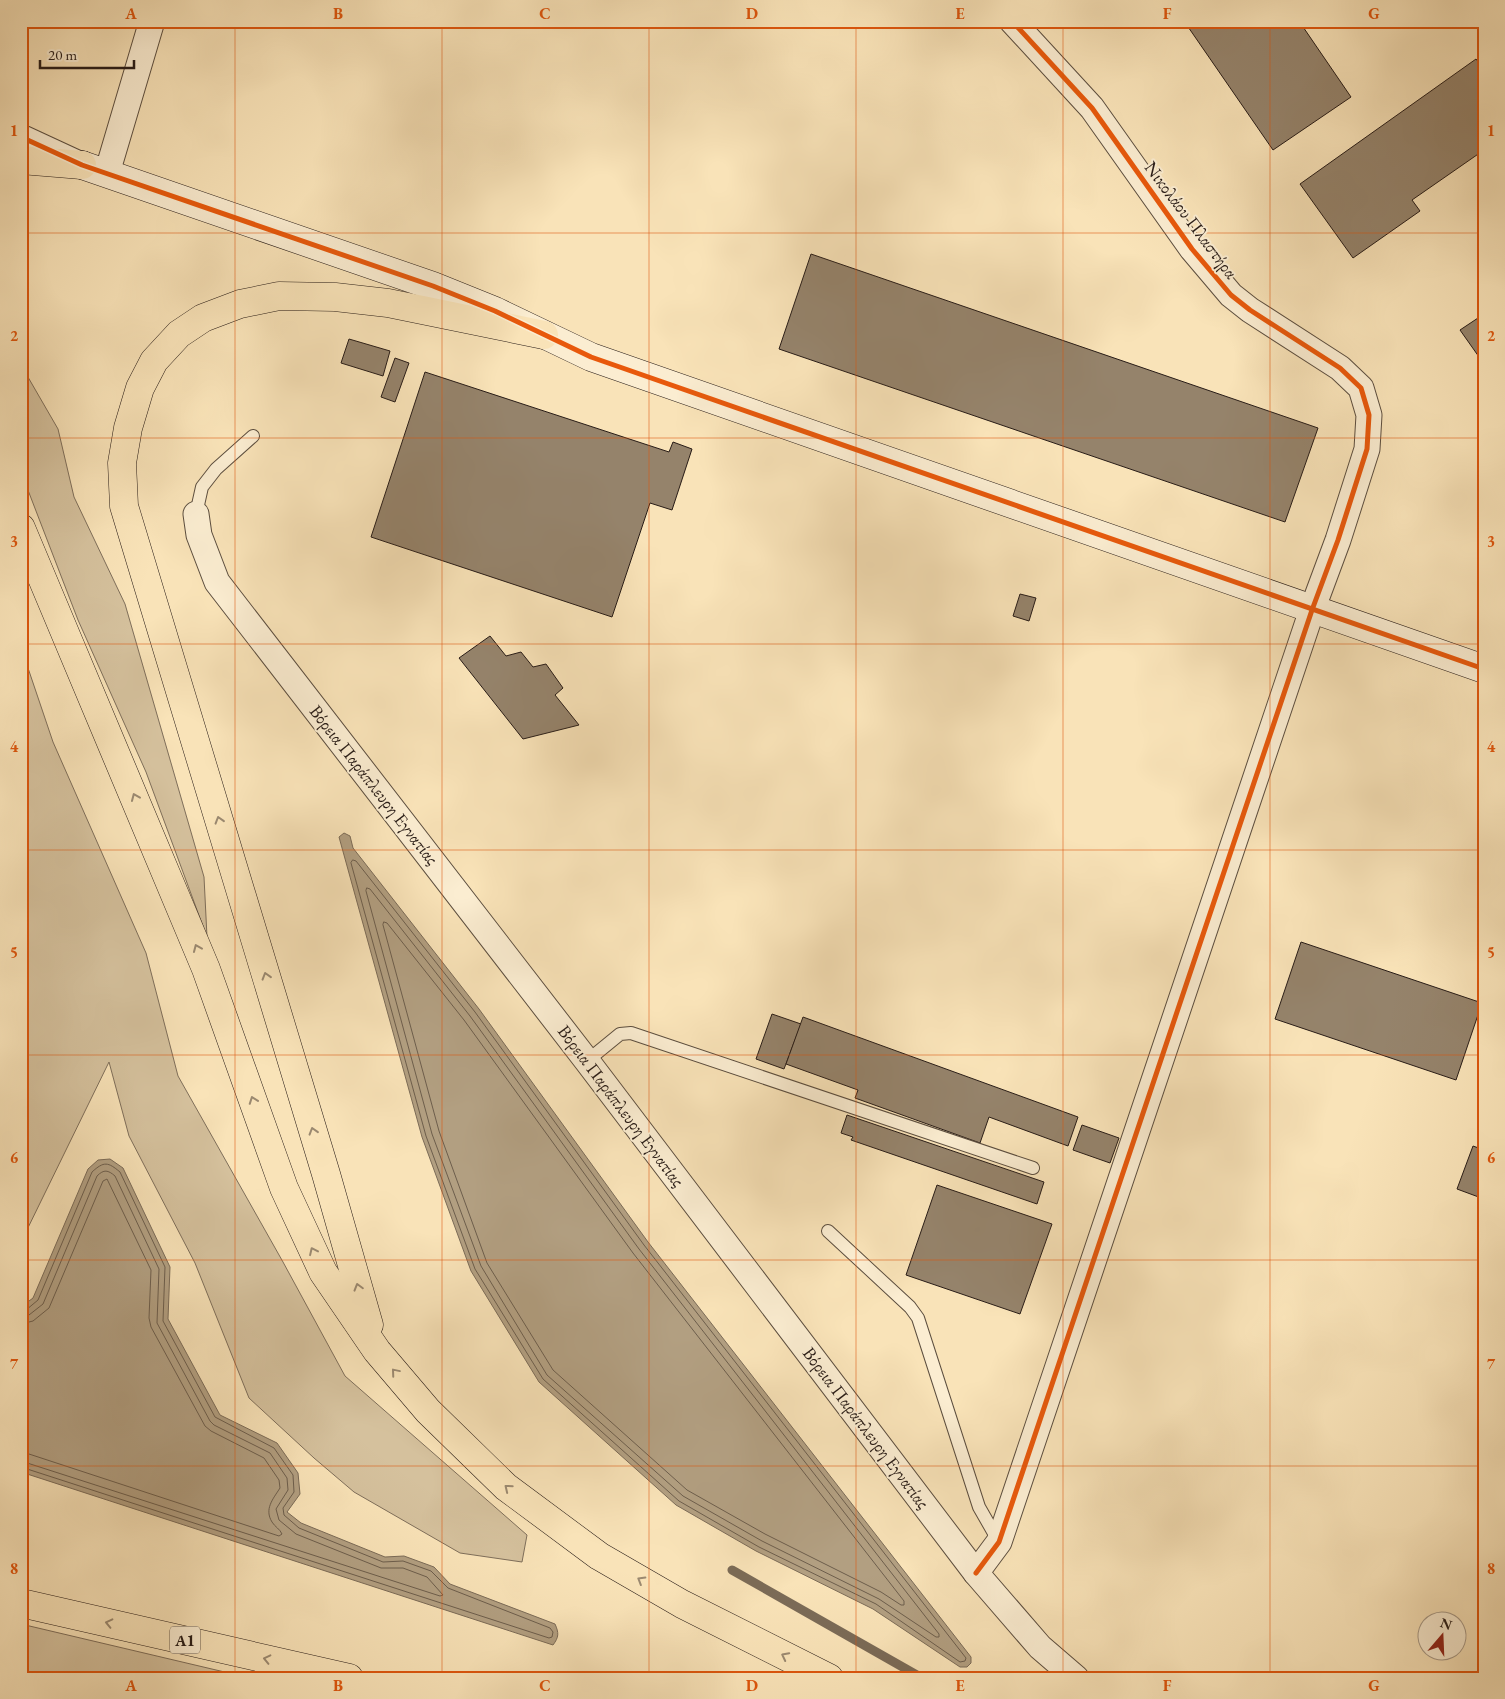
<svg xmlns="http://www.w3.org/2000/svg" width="1505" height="1699" viewBox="0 0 1505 1699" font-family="'EB Garamond',serif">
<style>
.green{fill:#d5c19d;stroke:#7e6e5a}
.water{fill:#b29f81;stroke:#7b6b57}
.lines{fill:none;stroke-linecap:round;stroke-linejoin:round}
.shore{stroke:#6d5e4c;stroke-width:1}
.stream{stroke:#7b6b57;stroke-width:9}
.building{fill:#95836b;stroke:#281c17}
.lane-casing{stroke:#5c4e3f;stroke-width:14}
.street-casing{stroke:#5c4e3f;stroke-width:27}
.secondary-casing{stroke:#281c17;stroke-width:29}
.highway-casing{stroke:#281c17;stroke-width:29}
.lane{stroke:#fbedd1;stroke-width:12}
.street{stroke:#fbedd1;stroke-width:25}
.secondary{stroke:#fbedd1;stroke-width:28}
.highway{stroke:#f9e3b8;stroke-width:28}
.cycleway-casing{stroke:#fbedd1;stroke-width:8}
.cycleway{stroke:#e8590c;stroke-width:5}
.oneway{stroke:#9b8970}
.grid{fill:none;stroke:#de560d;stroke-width:1;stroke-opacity:0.55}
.labels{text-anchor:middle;stroke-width:4;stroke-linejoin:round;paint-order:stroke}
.shield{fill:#fbedd1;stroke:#675b4f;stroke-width:1}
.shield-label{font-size:16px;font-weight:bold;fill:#281c17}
.street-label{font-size:18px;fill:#281c17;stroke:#fbedd1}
.neatline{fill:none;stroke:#de560d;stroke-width:2}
.grid-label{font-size:16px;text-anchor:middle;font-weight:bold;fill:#de560d}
</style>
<rect width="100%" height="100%" fill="#f9e3b8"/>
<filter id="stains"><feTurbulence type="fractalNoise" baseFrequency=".004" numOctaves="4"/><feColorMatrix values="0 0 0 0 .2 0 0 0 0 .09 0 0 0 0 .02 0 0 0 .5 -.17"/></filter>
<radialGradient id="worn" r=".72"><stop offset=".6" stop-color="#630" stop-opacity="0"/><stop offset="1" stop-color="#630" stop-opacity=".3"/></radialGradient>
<!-- green -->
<g class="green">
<path d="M21,365L58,429L74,497L125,604L204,877L207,937L146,772L78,620L21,472Z"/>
<path d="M21,667L28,668L53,742L146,953L178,1076L283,1262L345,1376L527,1535L522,1562L460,1553L354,1492L314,1458L249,1398L195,1263L129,1136L109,1062L21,1242V883L28,845L21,780Z"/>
<path d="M21,1624L250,1678H45L21,1672Z"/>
</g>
<!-- water -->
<g class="water">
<path d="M344,833L350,836L353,848L479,1009L648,1242L971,1657V1663L967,1667H960L873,1609L756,1551L676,1505L539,1382L471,1271L422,1137L339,837Z"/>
<path d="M110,1159L123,1168L170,1267L168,1319L220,1415L277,1443L298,1473L300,1494L287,1512L301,1523L385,1557L404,1556L434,1567L450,1584L555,1624C559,1633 559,1637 553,1645L21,1472V1307L33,1298L88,1169L98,1160Z"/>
</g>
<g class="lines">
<!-- shore -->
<g class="shore">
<path d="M353,860L356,861L475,1012L644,1245L966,1658L965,1661L960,1662L876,1604L759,1547L679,1501L543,1379L475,1269L426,1136L351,863Z"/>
<path d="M367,888L370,889L470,1016L639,1249L939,1634V1637H936L879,1599L762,1541L683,1496L547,1375L481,1266L432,1134L366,891Z"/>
<path d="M384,922L387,923L464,1020L633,1253L904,1601V1605H901L881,1592L765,1534L687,1490L553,1370L487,1263L439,1131L383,925Z"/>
<path d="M21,1311L26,1310L38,1300L92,1172C104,1161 108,1162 120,1172L165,1267L163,1321L215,1417L274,1448L293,1475L294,1492L283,1508L284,1515L299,1528L383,1562L403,1561L431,1571L448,1588L550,1628L553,1632L552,1637L549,1638L21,1467"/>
<path d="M21,1317L29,1315L43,1304L97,1176C104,1169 108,1170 115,1176L159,1269L157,1323L210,1421L214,1425L270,1453L287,1478L288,1490L276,1509L279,1520L296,1534L381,1568H403L427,1577L443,1595L440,1596L21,1461"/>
<path d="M21,1324L33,1321L49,1308L103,1181L107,1179L151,1270L149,1318L151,1327L205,1426L211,1431L264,1458L279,1480L280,1488C273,1499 264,1509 272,1522C275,1527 280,1529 282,1534L279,1536L29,1454L21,1453"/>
</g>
<!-- stream -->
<path class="stream" d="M732,1570L922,1678"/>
</g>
<!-- building -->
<g class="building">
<path d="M1184,21H1299L1351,97L1273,150Z"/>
<path d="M1476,59L1484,69V150L1412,200L1420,211L1353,258L1300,184Z"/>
<path d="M811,254L1318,428L1285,522L779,349Z"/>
<path d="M1484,314V364L1460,330Z"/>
<path d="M349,339L390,351L383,376L341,363Z"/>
<path d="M395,358L409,363L395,402L381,397Z"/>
<path d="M425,372L669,452L673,442L692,449L672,510L650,503L612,617L371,537Z"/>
<path d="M1020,594L1036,598L1029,621L1013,616Z"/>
<path d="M490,636L506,656L521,652L533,667L546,664L563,688L555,695L579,725L523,739L459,658Z"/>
<path d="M1301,942L1482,1003L1456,1080L1275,1019Z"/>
<path d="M772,1014L801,1024L784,1069L756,1059Z"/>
<path d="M803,1017L1078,1117L1068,1146L989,1117L980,1143L855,1098L858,1090L786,1064Z"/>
<path d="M847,1115L1044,1182L1037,1204L851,1140L853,1137L841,1133Z"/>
<path d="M1082,1125L1119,1138L1110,1163L1073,1150Z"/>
<path d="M1473,1146L1484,1150V1199L1457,1189Z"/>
<path d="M937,1185L1052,1224L1020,1314L906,1275Z"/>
</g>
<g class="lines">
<!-- lane casing -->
<g class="lane-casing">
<g id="lane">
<path d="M196,514L202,487L216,469L253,436"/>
<path d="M587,1061L620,1034L631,1033L1033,1168"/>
<path d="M828,1231L910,1307L918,1318L979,1507L999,1542"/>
</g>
</g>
<!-- street casing -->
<g class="street-casing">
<g id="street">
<path d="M21,137L75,162"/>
<path d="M107,173L152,21"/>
<path d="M196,514L199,535L217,582L587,1061L976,1573L1040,1647L1076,1678"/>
<path d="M976,1573L999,1542L1312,610L1338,540L1367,449L1369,415L1361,388L1340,368L1250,310L1231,295L1192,249L1092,108L1012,21"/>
</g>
</g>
<!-- secondary casing -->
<g class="secondary-casing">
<path id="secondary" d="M82,165L433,286L495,311L591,357L1484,669"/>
</g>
<!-- highway casing -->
<g class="highway-casing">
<g id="highway">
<path d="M21,160L82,165"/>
<path d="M21,528L206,969L284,1188L323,1272L377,1351L428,1411L506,1487L599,1556L682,1604L829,1678"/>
<path d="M369,1325L326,1174L124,506L122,463L128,428L140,388L154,361L179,334L203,318L240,304L279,296L335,297L388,303L544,335"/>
<path d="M21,1603L349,1678"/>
</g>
</g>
<!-- lane -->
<use href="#lane" class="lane"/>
<!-- street -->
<use href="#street" class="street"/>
<!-- secondary -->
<use href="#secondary" class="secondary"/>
<!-- highway -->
<use href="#highway" class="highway"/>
<!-- cycleway casing -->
<g class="cycleway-casing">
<g id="cycleway">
<path d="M21,137L82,165L433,286L495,311L591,357L1484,669"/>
<path d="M976,1573L999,1542L1312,610L1338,540L1367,449L1369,415L1361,388L1340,368L1250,310L1231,295L1192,249L1092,108L1012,21"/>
</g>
</g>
<!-- cycleway -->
<use href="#cycleway" class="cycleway"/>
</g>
<!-- one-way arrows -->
<defs><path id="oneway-chevron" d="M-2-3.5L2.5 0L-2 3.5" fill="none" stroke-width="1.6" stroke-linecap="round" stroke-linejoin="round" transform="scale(1.25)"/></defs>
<g class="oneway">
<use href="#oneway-chevron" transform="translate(135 797) rotate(-113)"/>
<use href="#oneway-chevron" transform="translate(219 820) rotate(-107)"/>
<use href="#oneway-chevron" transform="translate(197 948) rotate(-113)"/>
<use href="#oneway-chevron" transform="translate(266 976) rotate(-107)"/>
<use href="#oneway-chevron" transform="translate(253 1100) rotate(-110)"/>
<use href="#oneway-chevron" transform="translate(313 1131) rotate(-107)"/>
<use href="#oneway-chevron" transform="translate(313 1251) rotate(-115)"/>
<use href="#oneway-chevron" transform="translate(358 1287) rotate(-106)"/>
<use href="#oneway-chevron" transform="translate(395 1372) rotate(-130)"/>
<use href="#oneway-chevron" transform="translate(508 1488) rotate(-141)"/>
<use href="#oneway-chevron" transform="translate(641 1580) rotate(-149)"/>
<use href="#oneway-chevron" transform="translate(109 1623) rotate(-167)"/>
<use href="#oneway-chevron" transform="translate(785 1656) rotate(-153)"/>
<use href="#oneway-chevron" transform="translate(267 1659) rotate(-167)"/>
</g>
<!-- grid -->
<path class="grid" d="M235,21V1678M442,21V1678M649,21V1678M856,21V1678M1063,21V1678M1270,21V1678M21,233H1484M21,438H1484M21,644H1484M21,850H1484M21,1055H1484M21,1260H1484M21,1466H1484"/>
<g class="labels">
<!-- shield labels -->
<rect class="shield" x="170" y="1626.5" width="30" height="27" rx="4"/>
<g class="shield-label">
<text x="185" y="1646">Α1</text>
</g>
<!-- street labels -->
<g class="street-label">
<text transform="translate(1191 220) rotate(53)" y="6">Νικολάου Πλαστήρα</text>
<text transform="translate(374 785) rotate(52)" y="6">Βόρεια Παράπλευρη Εγνατίας</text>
<text transform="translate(621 1106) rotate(53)" y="6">Βόρεια Παράπλευρη Εγνατίας</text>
<text transform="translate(866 1428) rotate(53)" y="6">Βόρεια Παράπλευρη Εγνατίας</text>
</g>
</g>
<!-- margin -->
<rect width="1505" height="1699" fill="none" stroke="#f9e3b8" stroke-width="55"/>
<!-- north arrow -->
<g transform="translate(1442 1636) rotate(19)"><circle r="24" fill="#fbedd1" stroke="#a79987"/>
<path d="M0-4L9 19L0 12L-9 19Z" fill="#8f2418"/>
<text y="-8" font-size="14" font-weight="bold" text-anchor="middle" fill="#281c17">N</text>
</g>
<!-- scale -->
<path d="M40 60v8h94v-8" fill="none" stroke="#281c17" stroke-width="2.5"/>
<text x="48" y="60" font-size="15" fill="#281c17" stroke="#fbedd1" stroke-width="4" paint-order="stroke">20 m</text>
<rect x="28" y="28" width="1450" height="1644" class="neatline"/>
<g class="grid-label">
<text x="131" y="19">A</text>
<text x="338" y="19">B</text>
<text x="545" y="19">C</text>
<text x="752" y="19">D</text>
<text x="960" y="19">E</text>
<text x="1167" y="19">F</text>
<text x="1374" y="19">G</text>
<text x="14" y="136">1</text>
<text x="1491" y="136">1</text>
<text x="14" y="341">2</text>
<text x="1491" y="341">2</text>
<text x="14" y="547">3</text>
<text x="1491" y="547">3</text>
<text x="14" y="752">4</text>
<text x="1491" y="752">4</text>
<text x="14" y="958">5</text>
<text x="1491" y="958">5</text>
<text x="14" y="1163">6</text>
<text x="1491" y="1163">6</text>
<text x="14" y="1369">7</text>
<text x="1491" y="1369">7</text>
<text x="14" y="1574">8</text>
<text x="1491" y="1574">8</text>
<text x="131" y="1691">A</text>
<text x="338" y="1691">B</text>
<text x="545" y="1691">C</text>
<text x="752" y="1691">D</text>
<text x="960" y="1691">E</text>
<text x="1167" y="1691">F</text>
<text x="1374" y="1691">G</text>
</g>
<rect width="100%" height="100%" filter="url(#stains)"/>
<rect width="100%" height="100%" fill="url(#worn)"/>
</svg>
